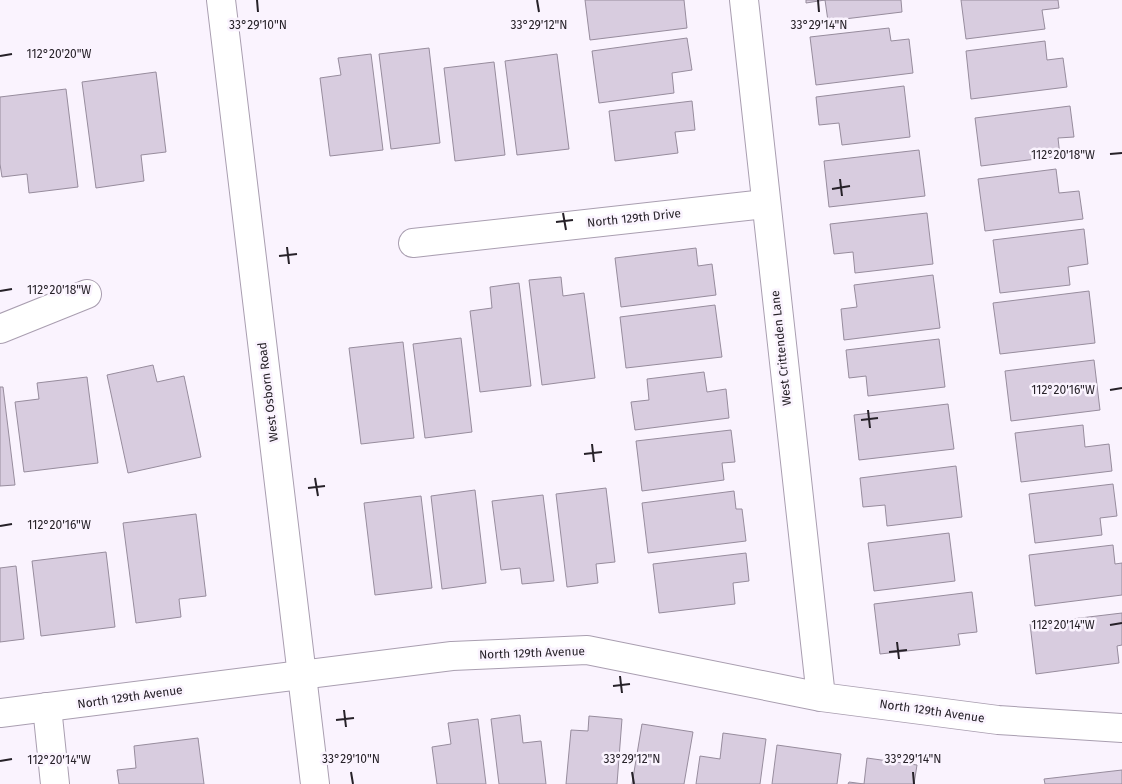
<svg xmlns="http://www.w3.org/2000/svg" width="1122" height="784" viewBox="0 0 1122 784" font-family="'Fira Sans',sans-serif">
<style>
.building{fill:#d8ccdf;stroke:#978c9d}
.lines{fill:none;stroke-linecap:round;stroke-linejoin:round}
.street-casing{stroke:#a99eb0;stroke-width:30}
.secondary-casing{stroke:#a99eb0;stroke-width:30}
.street{stroke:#fff;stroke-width:28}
.secondary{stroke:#fff;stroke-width:28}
.ticks{fill:none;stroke:#262128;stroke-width:2}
.labels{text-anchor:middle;stroke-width:5;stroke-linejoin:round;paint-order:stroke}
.street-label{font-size:12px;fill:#262128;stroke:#faf3fe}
.ticks-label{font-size:12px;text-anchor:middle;fill:#262128;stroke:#faf3fe;stroke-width:5;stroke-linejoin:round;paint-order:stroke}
</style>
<rect width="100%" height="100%" fill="#faf3fe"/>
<!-- building -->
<g class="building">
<path d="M585,0H684L687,28L590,40Z"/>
<path d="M806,0H901L902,12L828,21L825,0L806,3Z"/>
<path d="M961,0H1058L1059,8L1042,10L1045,29L966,39Z"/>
<path d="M889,28L891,41L909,39L913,73L816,85L810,37Z"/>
<path d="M687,38L692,70L672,73L674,93L599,103L592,51Z"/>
<path d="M1045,41L1047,60L1063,58L1067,87L971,99L966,51Z"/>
<path d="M429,48L440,143L391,149L379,54Z"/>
<path d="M371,54L383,150L330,156L320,78L341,75L338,58Z"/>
<path d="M557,54L569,149L517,155L505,61Z"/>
<path d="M494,62L505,155L455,161L444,68Z"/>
<path d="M156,72L166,152L141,155L144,181L96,188L82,82Z"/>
<path d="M904,86L910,137L842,145L839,123L819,125L816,97Z"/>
<path d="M66,89L78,187L29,193L27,174L2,177L0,164V97Z"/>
<path d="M692,101L695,130L675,132L678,153L615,161L609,111Z"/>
<path d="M1070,106L1074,137L1058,138L1060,156L981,166L975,118Z"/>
<path d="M919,150L925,196L829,207L824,161Z"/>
<path d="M1056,169L1059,193L1079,191L1083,219L985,231L978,179Z"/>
<path d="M927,213L933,264L855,273L853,252L834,254L830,224Z"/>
<path d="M1084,229L1088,264L1068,267L1070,285L1000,293L993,240Z"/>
<path d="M696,248L698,266L712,264L716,295L621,307L615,258Z"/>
<path d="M933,275L940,328L844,340L841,309L857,307L854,285Z"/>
<path d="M561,277L563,296L584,293L595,378L542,385L529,280Z"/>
<path d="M519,283L531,386L480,392L470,311L492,308L490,287Z"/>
<path d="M1089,291L1095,343L1000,354L993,303Z"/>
<path d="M715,305L722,357L626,368L620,317Z"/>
<path d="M461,338L472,432L425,438L413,344Z"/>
<path d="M939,339L945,387L868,396L866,376L849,378L846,350Z"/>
<path d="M403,342L414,438L361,444L349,348Z"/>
<path d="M1094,360L1100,410L1011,421L1005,371Z"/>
<path d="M153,365L157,382L184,376L201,457L128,473L107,375Z"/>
<path d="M704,372L707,392L726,389L729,418L635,430L631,402L649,400L647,379Z"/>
<path d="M87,377L98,463L24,472L15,402L39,399L37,383Z"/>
<path d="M0,387H3L15,485L0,486Z"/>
<path d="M948,404L954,449L859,460L854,415Z"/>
<path d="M1083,425L1085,447L1109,444L1112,471L1021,482L1015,433Z"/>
<path d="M731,430L735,462L722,463L724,480L642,491L636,441Z"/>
<path d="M956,466L962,517L887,526L885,505L863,507L860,478Z"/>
<path d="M1113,484L1117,516L1100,518L1102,535L1035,543L1029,494Z"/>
<path d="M606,488L615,562L596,564L598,583L567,587L556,494Z"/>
<path d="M475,490L486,583L442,589L431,496Z"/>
<path d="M734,491L736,509H742L746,541L648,553L642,503Z"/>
<path d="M543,495L554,581L522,584L520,568L501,570L492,501Z"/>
<path d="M421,496L432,588L375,595L364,503Z"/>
<path d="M196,514L206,596L179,599L181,617L136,623L123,523Z"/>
<path d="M949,533L955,581L874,591L868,543Z"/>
<path d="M1113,545L1115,564L1122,563V595L1035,606L1029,555Z"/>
<path d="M106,552L115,627L41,636L32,561Z"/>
<path d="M746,553L749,581L733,583L735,604L659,613L653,564Z"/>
<path d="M16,566L24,639L0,642V568Z"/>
<path d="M972,592L977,632L958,634L960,645L880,654L874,604Z"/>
<path d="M1122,613V645L1117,646L1119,663L1036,674L1030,624Z"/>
<path d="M520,715L523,743L541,741L546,784H499L491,719Z"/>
<path d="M589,716L622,719L617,784H566L571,730L588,731Z"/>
<path d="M478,719L486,784H437L432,747L451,744L448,723Z"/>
<path d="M642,724L693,732L684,784H632Z"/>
<path d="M723,733L766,739L760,784H696L700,756L720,759Z"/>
<path d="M198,738L204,784H119L117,770L136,768L134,746Z"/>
<path d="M777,745L841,754L837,784H772Z"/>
<path d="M867,758L917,765L914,784H848L849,782L864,784Z"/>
<path d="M1122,770V784H1045L1044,779Z"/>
</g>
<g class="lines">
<!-- street casing -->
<g class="street-casing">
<g id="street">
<path d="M744,0L821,697"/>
<path d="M413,243L765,204"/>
<path d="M0,329L87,294"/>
<path d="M47,707L55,784"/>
<path d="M0,713L452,656L587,650L821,697L998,720L1122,728"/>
</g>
</g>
<!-- secondary casing -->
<g class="secondary-casing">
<path id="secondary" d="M221,0L315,784"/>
</g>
<!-- street -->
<use href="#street" class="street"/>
<!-- secondary -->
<use href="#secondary" class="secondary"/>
</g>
<!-- ticks -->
<path class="ticks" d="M257,0L258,12M537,0L539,12M818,0L819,12M0,56L12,54M1110,154L1122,153M840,179L842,196M832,189L850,186M563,213L566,230M556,222L573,220M287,247L289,264M279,256L297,254M0,291L12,289M1110,390L1122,388M868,410L870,428M861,420L878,418M592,444L594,462M584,454L602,452M315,478L318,496M308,488L325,486M0,526L12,524M1110,625L1122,623M897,642L899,659M889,652L907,650M620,676L622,693M613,686L630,684M344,710L346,727M336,720L354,718M0,761L12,759M351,772L353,784M632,772L634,784M913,772L914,784"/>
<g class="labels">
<!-- street labels -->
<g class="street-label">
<text transform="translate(634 218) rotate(-6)" y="4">North 129th Drive</text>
<text transform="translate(781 348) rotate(-96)" y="4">West Crittenden Lane</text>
<text transform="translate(268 392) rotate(-97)" y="4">West Osborn Road</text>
<text transform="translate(532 653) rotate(-2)" y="4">North 129th Avenue</text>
<text transform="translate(130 697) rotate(-8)" y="4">North 129th Avenue</text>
<text transform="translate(932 711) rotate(8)" y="4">North 129th Avenue</text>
</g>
</g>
<g class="ticks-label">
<text x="258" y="29">33°29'10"N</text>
<text x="539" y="29">33°29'12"N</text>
<text x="819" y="29">33°29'14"N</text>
<text x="59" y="58">112°20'20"W</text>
<text x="1063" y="159">112°20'18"W</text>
<text x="59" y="294">112°20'18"W</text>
<text x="1063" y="394">112°20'16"W</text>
<text x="59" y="529">112°20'16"W</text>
<text x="1063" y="629">112°20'14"W</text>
<text x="351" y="763">33°29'10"N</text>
<text x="632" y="763">33°29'12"N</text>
<text x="913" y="763">33°29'14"N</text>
<text x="59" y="764">112°20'14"W</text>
</g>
</svg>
